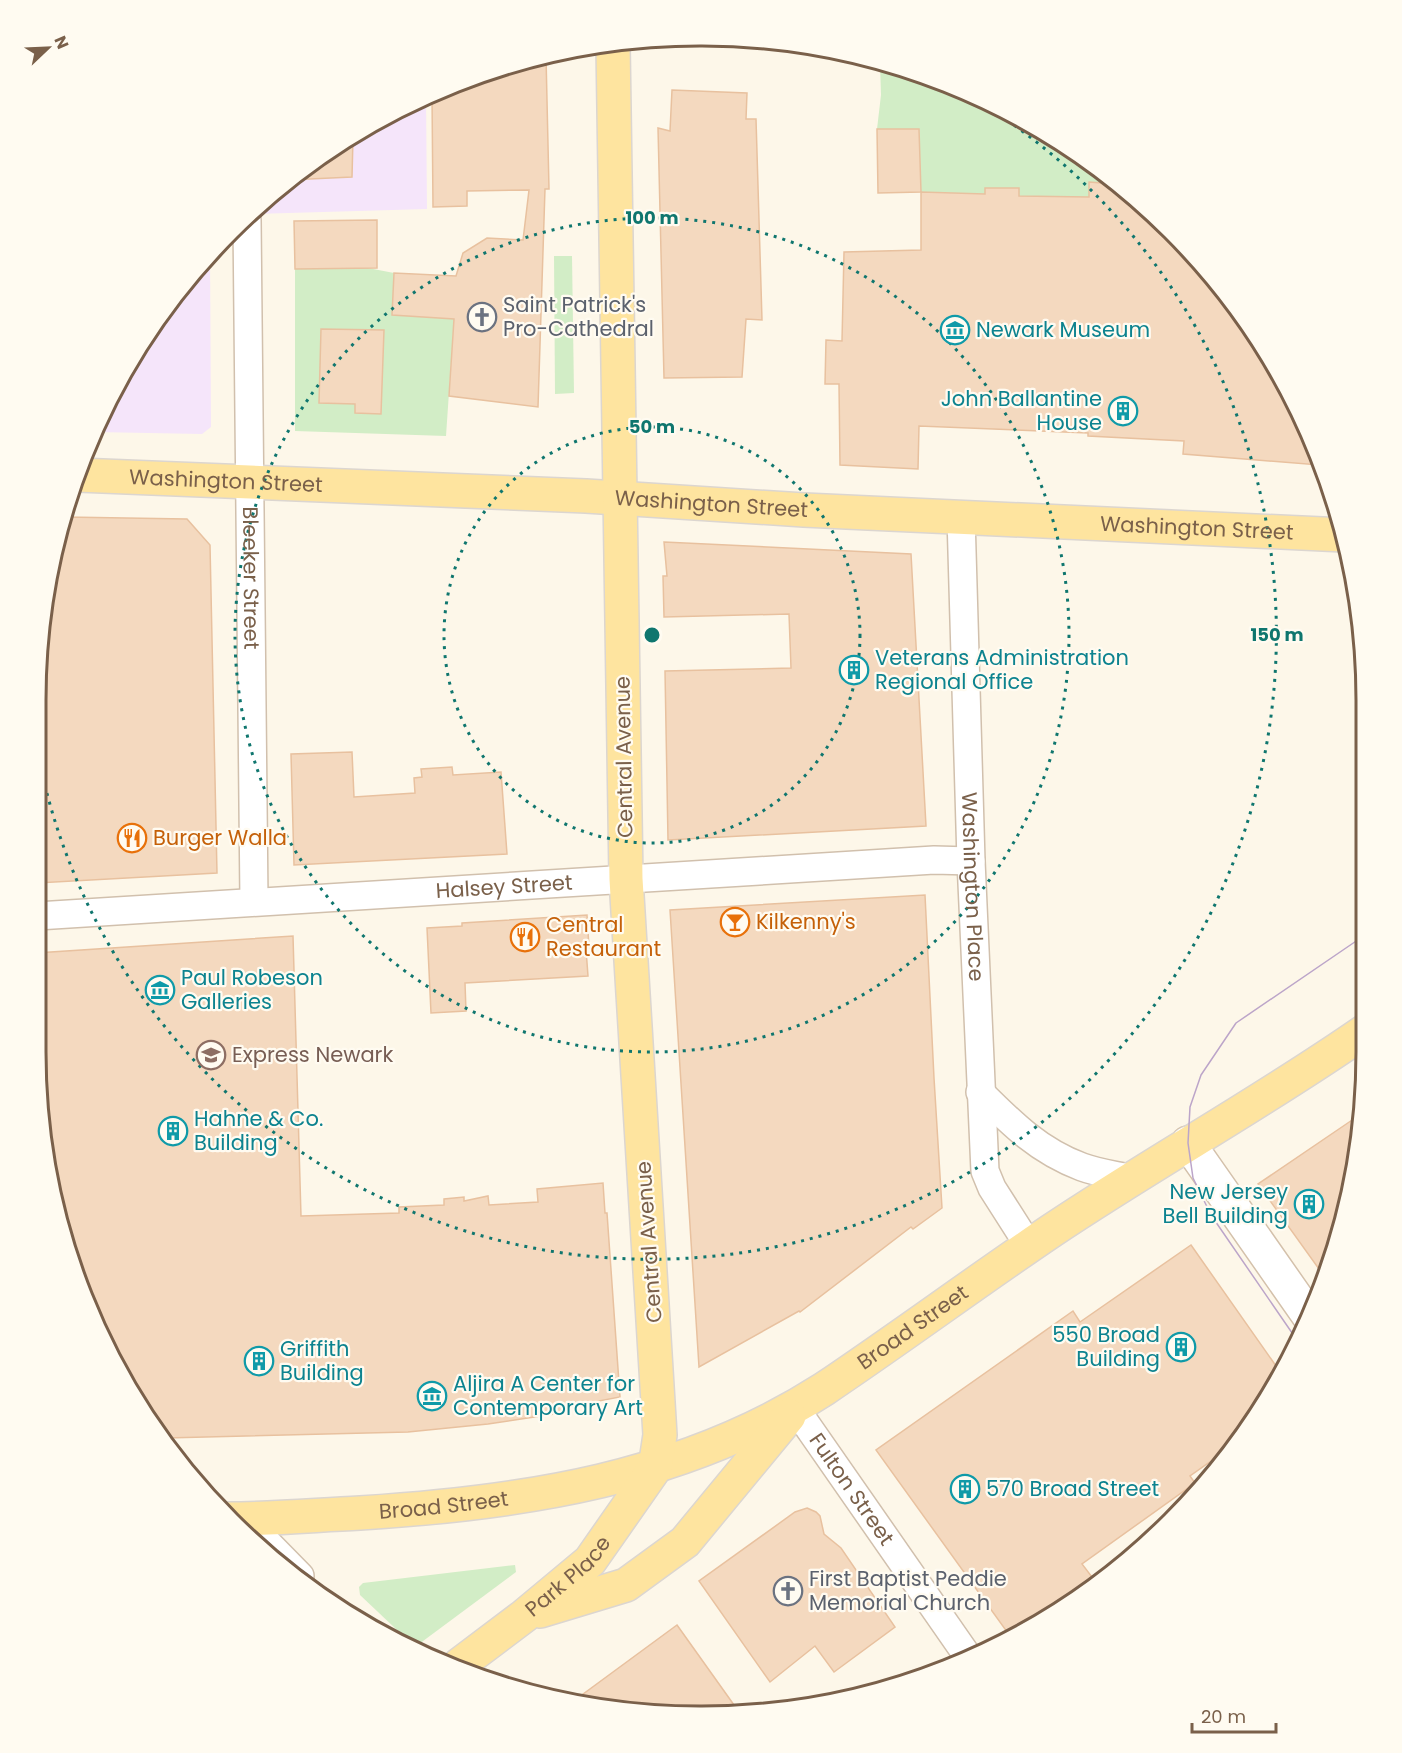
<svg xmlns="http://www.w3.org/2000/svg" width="1402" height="1753" viewBox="0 0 1402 1753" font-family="Poppins,sans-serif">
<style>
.education{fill:#f5e5fa}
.green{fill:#d2edc6}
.building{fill:#f4d9bf;stroke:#e8c19f;stroke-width:1.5}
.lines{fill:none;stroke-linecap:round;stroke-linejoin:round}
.street-casing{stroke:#d1c0ad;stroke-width:30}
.secondary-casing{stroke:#d4c1ab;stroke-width:36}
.primary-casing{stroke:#dcd6d0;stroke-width:36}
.street{stroke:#fff;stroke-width:27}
.secondary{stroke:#fff;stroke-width:33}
.primary{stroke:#fee49f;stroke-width:33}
.tram{stroke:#bca5c9;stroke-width:1.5}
.ring{fill:none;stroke:#0f766e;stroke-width:3;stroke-dasharray:3 6}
.labels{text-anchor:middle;stroke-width:4.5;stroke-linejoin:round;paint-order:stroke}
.worship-label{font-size:21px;fill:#5b616d;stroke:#fffbf1;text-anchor:start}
.culture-label{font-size:21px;fill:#0d838f;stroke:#fffbf1;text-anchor:start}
.street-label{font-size:21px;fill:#7a604a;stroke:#fffbf1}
.food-label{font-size:21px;fill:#c56008;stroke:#fffbf1;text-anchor:start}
.education-label{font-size:21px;fill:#785e54;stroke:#fffbf1;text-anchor:start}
.rim{fill:none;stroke:#7a604a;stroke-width:3}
.centre{fill:#0f766e;stroke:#fffbf1;stroke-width:3}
.ring-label{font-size:18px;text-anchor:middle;font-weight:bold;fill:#0f766e;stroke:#fffbf1;stroke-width:4.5;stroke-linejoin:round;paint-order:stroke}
</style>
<rect width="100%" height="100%" fill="#fdf7e9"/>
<!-- education -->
<g class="education">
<path d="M426,97L427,209L253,214L296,173L407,105Z"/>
<path d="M210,254L211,427L202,434L94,432L125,368L201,262Z"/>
</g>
<!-- green -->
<g class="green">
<path d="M880,63L914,71L1033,125L1115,184L1090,183L1089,200L1071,197L1019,196V189L985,194L921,192L919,129H877L881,95Z"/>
<path d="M554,256H572L574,393L555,394Z"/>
<path d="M368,268L394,273L392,315L454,319L446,436L295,431V269Z"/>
<path d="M515,1565L516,1572L415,1647L360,1595L359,1587L363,1583Z"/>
</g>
<!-- building -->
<g class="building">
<path d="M546,56L549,189H545L538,407L449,396L454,319L392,315L394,273L456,276L463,253L487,238L523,240L529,190L467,191V206L433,207L432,95L529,59Z"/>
<path d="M672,90L747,93L746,119H756L762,320L746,319L742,377L664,378L658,128L670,131Z"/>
<path d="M877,129H919L921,192L878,193Z"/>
<path d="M353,138L352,177L289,180L296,173Z"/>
<path d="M1089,182L1115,184L1139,201L1228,296L1297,407L1319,465L1183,454L1184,441L1088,436V433L919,426L918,469L840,465L839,384H825L826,340L842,341L844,252L921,250V192L985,194V188H1019V196L1089,197Z"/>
<path d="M377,220V268L295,269L294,221Z"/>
<path d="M321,329L384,330L381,414L355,413V404L319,403Z"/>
<path d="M65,517L187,519L210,545L217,873L37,883V698H41L42,620L49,571Z"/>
<path d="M664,542L911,554L926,826L668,840L665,671L791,668L789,614L664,617L663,576H667Z"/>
<path d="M352,752L354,797L415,793L414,778L422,777L421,769L452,767L453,775L501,772L507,854L294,865L291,754Z"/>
<path d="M925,895L934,1078L942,1208L913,1229L911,1227L800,1312L799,1311L699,1367L670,910Z"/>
<path d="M587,915L589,948L586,949L588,976L465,983L466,1011L431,1013L427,928L462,926V923Z"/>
<path d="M293,936L301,1216L399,1213V1207L444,1205V1199L464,1197V1201L488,1196L489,1205L538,1202L537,1189L603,1183L605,1213H607L620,1397L567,1407V1412L488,1424L408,1432L166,1438L125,1384L59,1224L36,1052V953Z"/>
<path d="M1361,1114L1343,1224L1324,1276L1258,1184Z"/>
<path d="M1191,1245L1281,1373L1238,1442L1190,1476L1195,1483L1082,1564L1092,1577L1010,1636L876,1450L1073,1311L1080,1322Z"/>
<path d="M807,1508L816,1512L820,1516L824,1534L841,1548L895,1627L834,1672L815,1646L770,1682L699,1581L795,1512Z"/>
<path d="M677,1625L739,1712L701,1717L575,1700Z"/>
</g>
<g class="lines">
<!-- street casing -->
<g class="street-casing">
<g id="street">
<path id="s1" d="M247,220L254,901"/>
<path id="s2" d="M961,517L971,861L985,1171L992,1188L1029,1246"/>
<path id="s3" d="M37,916L934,860L971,861"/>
<path d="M980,1092C1012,1124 1039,1151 1082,1167C1098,1173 1116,1175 1133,1179"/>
<path id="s4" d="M795,1408L969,1658"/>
<path d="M244,1519L300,1576"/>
</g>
</g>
<!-- secondary casing -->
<g class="secondary-casing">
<path id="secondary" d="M1188,1143L1309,1316"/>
</g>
<!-- primary casing -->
<g class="primary-casing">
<g id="primary">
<path id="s5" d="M78,475L586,496L804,510L1344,535"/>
<path id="s6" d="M228,1519C272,1519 316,1515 360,1513C522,1503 684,1479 824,1389C900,1338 974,1283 1051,1231C1154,1162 1263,1102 1365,1031"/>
<path d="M540,1611L626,1585L685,1542L789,1416"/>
<path id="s7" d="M459,1665L524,1616L590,1561L655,1468L660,1435L626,879L613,45"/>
</g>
</g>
<!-- street -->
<use href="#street" class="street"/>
<!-- secondary -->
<use href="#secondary" class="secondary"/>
<!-- primary -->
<use href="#primary" class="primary"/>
<!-- tram -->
<path class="tram" d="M1299,1343L1211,1215L1193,1178L1188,1143L1190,1107L1201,1075L1236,1023L1365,935"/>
</g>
<!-- distance rings -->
<g class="ring">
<circle cx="652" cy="635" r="208"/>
<circle cx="652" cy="635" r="417"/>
<path d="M969 96A625 625 0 1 1 37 749"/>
</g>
<!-- icons -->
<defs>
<g id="church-ring" transform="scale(1.5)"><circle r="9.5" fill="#fffbf1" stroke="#6b7280" stroke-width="1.5"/><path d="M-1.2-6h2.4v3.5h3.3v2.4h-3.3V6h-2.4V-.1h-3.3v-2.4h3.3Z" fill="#6b7280"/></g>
<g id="museum-ring" transform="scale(1.5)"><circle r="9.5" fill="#fffbf1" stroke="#0f9aa8" stroke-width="1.5"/><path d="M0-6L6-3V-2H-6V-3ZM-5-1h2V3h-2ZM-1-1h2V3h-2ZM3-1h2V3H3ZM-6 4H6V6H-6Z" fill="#0f9aa8"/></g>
<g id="building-ring" transform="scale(1.5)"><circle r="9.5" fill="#fffbf1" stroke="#0f9aa8" stroke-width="1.5"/><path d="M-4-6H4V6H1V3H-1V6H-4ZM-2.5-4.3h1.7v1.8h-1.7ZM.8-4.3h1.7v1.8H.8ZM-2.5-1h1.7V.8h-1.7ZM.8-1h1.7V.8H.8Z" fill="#0f9aa8"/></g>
<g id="restaurant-ring" transform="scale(1.5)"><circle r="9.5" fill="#fffbf1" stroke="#e8710a" stroke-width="1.5"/><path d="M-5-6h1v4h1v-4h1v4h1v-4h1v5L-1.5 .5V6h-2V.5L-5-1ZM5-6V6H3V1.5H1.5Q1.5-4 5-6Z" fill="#e8710a"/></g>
<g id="bar-ring" transform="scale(1.5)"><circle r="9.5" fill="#fffbf1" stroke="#e8710a" stroke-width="1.5"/><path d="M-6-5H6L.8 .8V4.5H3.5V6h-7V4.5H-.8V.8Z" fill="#e8710a"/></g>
<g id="school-ring" transform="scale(1.5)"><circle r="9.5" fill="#fffbf1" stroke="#8d6e63" stroke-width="1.5"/><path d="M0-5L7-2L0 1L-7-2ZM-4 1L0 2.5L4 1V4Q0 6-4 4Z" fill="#8d6e63"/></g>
</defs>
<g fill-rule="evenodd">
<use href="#church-ring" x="482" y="317"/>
<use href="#museum-ring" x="955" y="330"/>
<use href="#building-ring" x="1123" y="411"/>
<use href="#building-ring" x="854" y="670"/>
<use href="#restaurant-ring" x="132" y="838"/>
<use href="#bar-ring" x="735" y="922"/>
<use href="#restaurant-ring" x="525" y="937"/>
<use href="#museum-ring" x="160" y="990"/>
<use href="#school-ring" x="211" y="1055"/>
<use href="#building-ring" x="173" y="1131"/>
<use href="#building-ring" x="1309" y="1204"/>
<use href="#building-ring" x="1181" y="1347"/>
<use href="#building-ring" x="259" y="1361"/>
<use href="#museum-ring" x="432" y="1396"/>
<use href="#building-ring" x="965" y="1489"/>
<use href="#church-ring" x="788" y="1591"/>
</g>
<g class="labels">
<!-- worship labels -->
<g class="worship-label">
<text x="503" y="312">Saint Patrick's<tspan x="503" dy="24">Pro-Cathedral</tspan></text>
<text x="809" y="1586">First Baptist Peddie<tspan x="809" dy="24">Memorial Church</tspan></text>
</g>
<!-- culture labels -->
<g class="culture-label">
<text x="976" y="337">Newark Museum</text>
<text x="1102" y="406" text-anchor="end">John Ballantine<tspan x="1102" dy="24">House</tspan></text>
<text x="875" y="665">Veterans Administration<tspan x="875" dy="24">Regional Office</tspan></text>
<text x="181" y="985">Paul Robeson<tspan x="181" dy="24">Galleries</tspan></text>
<text x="194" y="1126">Hahne &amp; Co.<tspan x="194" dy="24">Building</tspan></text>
<text x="1288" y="1199" text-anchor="end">New Jersey<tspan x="1288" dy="24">Bell Building</tspan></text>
<text x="1160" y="1342" text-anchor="end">550 Broad<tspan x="1160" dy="24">Building</tspan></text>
<text x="280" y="1356">Griffith<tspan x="280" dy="24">Building</tspan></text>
<text x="453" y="1391">Aljira A Center for<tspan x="453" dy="24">Contemporary Art</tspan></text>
<text x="986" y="1496">570 Broad Street</text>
</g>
<!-- street labels -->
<g class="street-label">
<text dy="7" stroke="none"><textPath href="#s5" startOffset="148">Washington Street</textPath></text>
<text dy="7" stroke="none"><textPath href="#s5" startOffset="634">Washington Street</textPath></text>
<text dy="7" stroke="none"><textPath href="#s5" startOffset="1120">Washington Street</textPath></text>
<text dy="7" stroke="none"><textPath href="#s1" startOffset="358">Bleeker Street</textPath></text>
<text transform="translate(624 757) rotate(-91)" y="7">Central Avenue</text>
<text dy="7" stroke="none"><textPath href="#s3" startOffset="468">Halsey Street</textPath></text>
<text dy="7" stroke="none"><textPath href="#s2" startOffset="370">Washington Place</textPath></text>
<text transform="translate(649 1242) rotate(-94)" y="7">Central Avenue</text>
<text dy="7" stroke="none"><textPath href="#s6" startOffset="726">Broad Street</textPath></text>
<text dy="7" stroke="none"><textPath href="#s4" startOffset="99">Fulton Street</textPath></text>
<text dy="7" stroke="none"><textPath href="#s6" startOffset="216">Broad Street</textPath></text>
<text dy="7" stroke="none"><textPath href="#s7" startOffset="141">Park Place</textPath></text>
</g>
<!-- food labels -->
<g class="food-label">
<text x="153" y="845">Burger Walla</text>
<text x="756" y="929">Kilkenny's</text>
<text x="546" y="932">Central<tspan x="546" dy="24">Restaurant</tspan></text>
</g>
<!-- education labels -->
<g class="education-label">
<text x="232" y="1062">Express Newark</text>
</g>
</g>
<!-- crop -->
<path d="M0 0H1402V1753H0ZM700 46H702A654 654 0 0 1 1356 700V1052A654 654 0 0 1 702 1706H700A654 654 0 0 1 46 1052V700A654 654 0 0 1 700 46Z" fill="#fffbf1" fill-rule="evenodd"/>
<path class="rim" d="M700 46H702A654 654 0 0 1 1356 700V1052A654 654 0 0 1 702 1706H700A654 654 0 0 1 46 1052V700A654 654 0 0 1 700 46Z"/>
<circle cx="652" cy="635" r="9" class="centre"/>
<g class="ring-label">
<text x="652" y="224">100 m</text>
<text x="652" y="433">50 m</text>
<text x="1277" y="641">150 m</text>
</g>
<!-- north arrow -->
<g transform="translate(48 48) rotate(67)" stroke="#fffbf1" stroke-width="4.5" paint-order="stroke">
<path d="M0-4.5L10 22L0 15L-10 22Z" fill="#7a604a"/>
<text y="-9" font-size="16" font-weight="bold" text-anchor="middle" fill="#7a604a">N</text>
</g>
<!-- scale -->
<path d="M1192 1723v9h84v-9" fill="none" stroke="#7a604a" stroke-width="3"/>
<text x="1201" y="1723" font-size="18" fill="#7a604a" stroke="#fffbf1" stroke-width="4.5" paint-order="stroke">20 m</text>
</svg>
